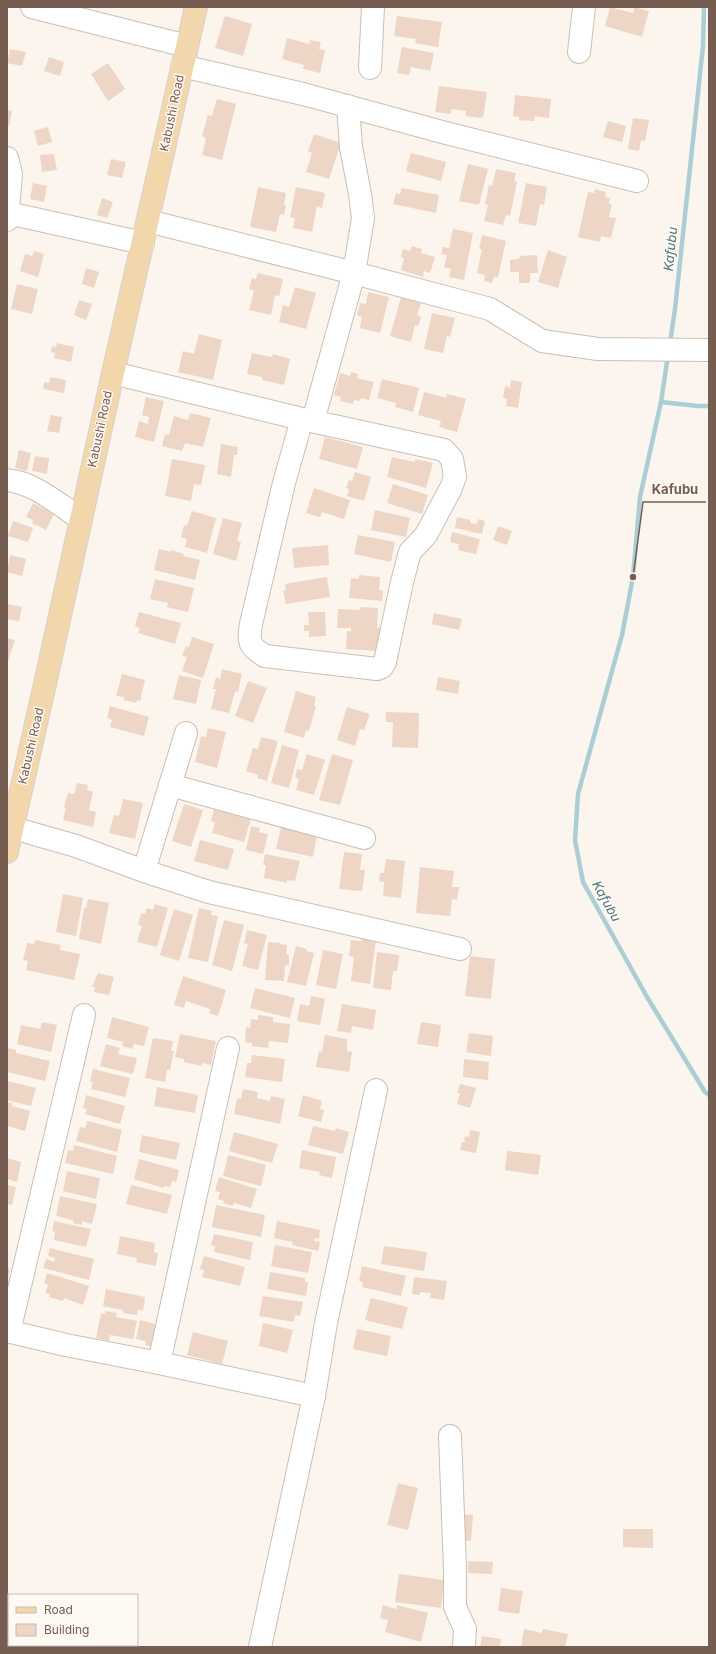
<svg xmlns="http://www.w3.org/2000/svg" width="716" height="1654" viewBox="0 0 716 1654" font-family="Inter,sans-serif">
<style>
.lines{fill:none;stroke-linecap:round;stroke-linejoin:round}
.stream{stroke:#aaced4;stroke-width:4.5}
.building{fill:#eed6c7}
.minor-casing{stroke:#cdbeb3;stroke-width:24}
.major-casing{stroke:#d8d2ce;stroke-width:24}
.minor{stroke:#fff;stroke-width:22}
.major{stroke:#f2d7ad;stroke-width:22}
.labels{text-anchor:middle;stroke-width:3;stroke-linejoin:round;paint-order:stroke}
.street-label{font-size:12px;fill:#755d51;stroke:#fef9f3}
.water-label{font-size:13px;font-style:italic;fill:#4a777e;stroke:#fef9f3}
.leader{fill:none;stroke:#755d51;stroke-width:1.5}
.callout-dot{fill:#755d51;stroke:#fef9f3;stroke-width:1.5}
.callout-label{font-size:13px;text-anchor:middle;font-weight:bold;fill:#755d51;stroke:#fef9f3;stroke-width:3;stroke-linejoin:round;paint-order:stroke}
</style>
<rect width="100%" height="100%" fill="#fbf5ed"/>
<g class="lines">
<!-- stream -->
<g class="stream">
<path d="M670,343L675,309L703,46L704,7"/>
<path d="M668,355L661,402L640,497L633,577L622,635L578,794L575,840L583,882L647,997L705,1092L709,1095"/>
<path d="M661,402L698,406H709"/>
</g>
</g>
<!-- building -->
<g class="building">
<path d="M610,7L633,13L634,7L649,11L642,37L605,26Z"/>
<path d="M225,16L252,24L243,56L215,48Z"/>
<path d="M397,16L442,22L438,47L415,43L416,39L394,36Z"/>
<path d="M287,38L309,44L310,40L321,42L319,49L325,50L320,73L303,69L304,65L282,59Z"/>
<path d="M402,47L434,53L430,71L411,67L409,75L397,73Z"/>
<path d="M10,49L26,52L22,66L7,63Z"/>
<path d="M49,57L64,62L60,76L44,71Z"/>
<path d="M108,63L125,89L108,101L91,74Z"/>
<path d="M439,86L487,92L483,118L466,116V111L451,109V114L435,112Z"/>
<path d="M515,95L551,99L549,118L535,116L534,121L519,120V117L513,116Z"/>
<path d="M217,99L236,104L222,160L202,155L206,138L202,136L208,115L212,116Z"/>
<path d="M7,110L12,111L9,126H7Z"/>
<path d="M633,118L649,120L645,141L641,140L639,151L628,149Z"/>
<path d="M608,121L626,126L622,142L603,137Z"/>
<path d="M48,127L52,142L38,146L34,131Z"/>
<path d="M314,134L341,143L329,179L306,172L312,153L308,151Z"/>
<path d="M411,153L446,162L441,181L406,171Z"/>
<path d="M54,154L57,170L42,172L40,155Z"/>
<path d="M111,159L126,162L122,178L107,175Z"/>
<path d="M468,164L488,169L479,205L459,201Z"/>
<path d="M496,169L516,173L514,181L517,182L510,216L506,215L503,225L484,221L488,205L485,204L489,185L492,186Z"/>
<path d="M33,183L47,186L44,202L30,199Z"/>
<path d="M526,183L547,187L544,205L540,204L536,226L518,223Z"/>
<path d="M258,187L286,193L284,205H286L284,215L280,214L276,232L250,227Z"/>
<path d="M296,187L325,193L322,208L317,206L312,232L293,228L295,218L290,217Z"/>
<path d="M402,188L439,195L436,213L393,204L396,193L400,194Z"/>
<path d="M595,189L606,192L605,197L610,198L609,204H612L609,217L616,218L611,238L601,236L600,242L578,237L588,192L594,193Z"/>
<path d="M102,198L113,202L107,218L97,215Z"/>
<path d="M453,229L473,233L464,280L449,277L451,269L444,267L447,255L441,254L443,247L449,248Z"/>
<path d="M482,235L506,241L498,277H494L492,283L484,281L485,275L477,273L482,249H479Z"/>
<path d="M412,246L422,249L421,253L435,257L430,273L424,271L423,277L401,270L404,258L401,257L403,249L410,251Z"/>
<path d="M548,250L567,257L558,288L538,282Z"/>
<path d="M34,251L44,254L38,277L20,271L25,254L32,256Z"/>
<path d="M537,255L538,273H530V283H519V272H510V260L519,259L520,256Z"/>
<path d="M86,268L99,272L94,288L82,284Z"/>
<path d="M258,273L283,279L279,296L275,295L271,315L249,310L254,291L249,289L252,278L256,279Z"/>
<path d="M17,284L38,289L32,314L11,309Z"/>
<path d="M295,287L316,293L306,329L279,322L283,305L289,307Z"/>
<path d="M368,292L389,297L380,333L360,328L362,317L357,315L360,303L366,304Z"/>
<path d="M401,297L421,303L417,315L421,317L418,326L415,325L411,342L390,336Z"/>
<path d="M79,300L92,304L86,320L74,315Z"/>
<path d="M432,313L455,318L450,337L447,336L443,353L424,349Z"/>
<path d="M199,334L222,340L213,380L178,372L183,351L194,354Z"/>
<path d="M57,343L74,347L71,362L54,358L55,353L51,352L52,346L56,347Z"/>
<path d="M252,353L272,357L273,354L290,359L284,385L262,380V377L247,374Z"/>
<path d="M351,372L358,374L357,378L374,382L369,400L361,398L360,401L354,400L353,404L340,401L341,397L334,395L340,373L350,376Z"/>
<path d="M50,377L66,380L64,393L43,389L44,382L49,383Z"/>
<path d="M382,379L419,388L413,412L395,407L396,403L377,398Z"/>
<path d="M511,380L522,382L518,408L506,406L507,399L503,398L505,386L510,388Z"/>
<path d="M424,392L446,398L447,394L466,399L457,432L439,427L441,421L418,415Z"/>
<path d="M146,397L164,401L154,442L135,437L139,421L148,424L149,417L142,415Z"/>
<path d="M190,413L211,418L203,447L185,443L182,451L162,446L165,434L169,435L174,416L188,420Z"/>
<path d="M51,415L62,417L59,433L47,431Z"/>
<path d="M325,437L363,447L357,469L319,459Z"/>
<path d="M221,444L238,447L237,455H234L231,477L217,474Z"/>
<path d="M19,450L31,453L27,471L15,468Z"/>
<path d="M35,456L49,458L47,474L32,471Z"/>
<path d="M392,457L415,462V459L433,463L426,488L387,477Z"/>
<path d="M172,459L205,465L201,485L194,484L191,501L165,496Z"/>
<path d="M355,472L371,477L364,501L347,496L349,489L346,488L349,480L352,481Z"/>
<path d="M393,484L428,495L422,514L387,503Z"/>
<path d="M314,488L350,500L344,519L322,512L320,517L306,513Z"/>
<path d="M33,503L54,514L46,530L32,523L33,520L26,517Z"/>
<path d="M375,510L410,518L406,537L371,530Z"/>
<path d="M192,511L216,518L207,553L185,547L187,539L181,537L184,525L187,526Z"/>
<path d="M457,517L470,520V523L477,524L478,519L485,521L482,534L455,528Z"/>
<path d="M223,518L242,523L237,541L241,542L236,561L213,554Z"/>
<path d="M13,521L33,528L28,542L8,536Z"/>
<path d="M498,526L512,531L507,545L493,540Z"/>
<path d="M452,532L480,539L476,554L458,550L459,544L450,542Z"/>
<path d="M358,535L395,542L391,562L354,554Z"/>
<path d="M328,545L329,565L294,568L292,548Z"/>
<path d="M159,549L171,552V550L184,554L183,556L200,560L195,580L154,570Z"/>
<path d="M10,555L26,559L22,576L7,572Z"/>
<path d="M359,575L380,577L379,590L383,591L382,601L349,598L351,578L359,579Z"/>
<path d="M327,577L330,597L286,604L283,591L286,590L285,584Z"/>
<path d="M155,579L194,588L188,612L167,607L168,603L150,599Z"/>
<path d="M8,604L22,607L19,621L7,619Z"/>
<path d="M360,607L378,608L377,628H380L379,651L346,649L347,631H351V628H337L338,609L360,610Z"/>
<path d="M139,612L181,623L175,644L138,633L140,628L135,626Z"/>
<path d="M308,612H325L326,636L309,637V631H304V625H309Z"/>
<path d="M434,613L462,619L459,630L432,624Z"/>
<path d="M192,637L214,644L203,678L182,671L187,657L182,656L186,646L189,647Z"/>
<path d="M7,638L15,640L7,664Z"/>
<path d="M222,669L242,674L238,692L235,691L229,713L211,709L216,689H213L216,677L220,679Z"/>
<path d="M122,674L145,680L140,701L137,700L136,703L124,700V697L116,696Z"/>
<path d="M179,675L201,680L196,704L173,699Z"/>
<path d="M438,677L460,681L458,694L436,690Z"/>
<path d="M248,681L267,688L253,723L235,716Z"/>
<path d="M296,691L316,697L314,706H316L309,731L306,730L304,738L284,732Z"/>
<path d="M110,706L149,717L144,736L110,727L112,720L107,718Z"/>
<path d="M347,707L370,714L364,730L360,729L355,746L337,740Z"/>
<path d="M386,712L419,713L418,748L392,747L393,722H386Z"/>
<path d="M208,728L226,732L217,768L195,762L201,736L206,737Z"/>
<path d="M261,737L278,741L267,781L257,778L258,775L246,771L253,748L258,749Z"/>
<path d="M282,745L299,750L289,788L271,783Z"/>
<path d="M307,754L325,760L314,795L296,790L299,779L295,777L297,769L302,770Z"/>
<path d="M332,754L353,760L340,805L319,800Z"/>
<path d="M77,783L88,785L87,790L93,792L89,810L96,812L93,827L63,820L66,808L64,807L68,793L74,794Z"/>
<path d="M123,799L143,803L135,839L109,833L114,815L119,816Z"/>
<path d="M184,804L203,810L191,847L172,841Z"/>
<path d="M215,806L233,811V814L251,819L244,842L212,833L215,822L211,821Z"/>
<path d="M282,823L298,827L297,832L317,836L313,857L276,849Z"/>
<path d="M251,826L260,828L259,832L268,834L263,854L246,850Z"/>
<path d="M200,840L234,849L228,870L194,861Z"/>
<path d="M344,852L362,854L360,870H365L362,891L339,889Z"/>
<path d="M265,854L300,861L295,881L287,880V883L264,878L266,865H263Z"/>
<path d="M386,859L405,861L401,898L383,896L384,882L379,881L380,873H384Z"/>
<path d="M420,867L454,871L452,887H459L457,900L452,899L450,916L416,913Z"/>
<path d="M63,894L83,898L76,936L56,932Z"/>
<path d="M88,899L109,903L101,944L79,939L84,908H86Z"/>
<path d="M155,904L168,908L157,947L137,942L142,926L138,925L141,913L145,914L147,908L153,910Z"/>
<path d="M199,908L212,911L211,915L218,916L208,962L188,958Z"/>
<path d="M174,909L193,915L179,961L160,955Z"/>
<path d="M224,920L244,925L232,971L212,965Z"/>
<path d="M247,930L267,935L258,970L242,966L248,944L244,943Z"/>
<path d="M362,938L376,940L370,984L351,981L354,957L349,956L351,940L361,941Z"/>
<path d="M35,940L61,945L60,950L80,954L74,980L26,970L28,961L23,960L27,943L34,944Z"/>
<path d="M268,942L280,943V944L287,945L286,954L289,955V966L285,965L284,981L265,980Z"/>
<path d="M296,946L307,949L306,951L314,953L306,986L287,982Z"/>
<path d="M323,950L343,954L336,989L316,985Z"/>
<path d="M377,952L399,955L397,971H393L391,990L373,988Z"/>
<path d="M470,956L495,959L491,999L465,996Z"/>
<path d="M98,973L114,977L109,995L94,992L95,987H92Z"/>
<path d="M183,976L226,990L218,1016L209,1013L210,1009L186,1001L184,1008L174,1005Z"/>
<path d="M255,988L295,998L290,1018L250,1008Z"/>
<path d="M311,996L325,999L320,1025L297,1021L300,1004L309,1006Z"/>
<path d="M342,1004L376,1010L373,1030L352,1026L351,1033L337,1031Z"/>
<path d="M258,1015L273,1017V1022L290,1024L288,1043L269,1041L268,1048L252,1046V1043L245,1042L246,1027L250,1028L251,1019L258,1020Z"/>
<path d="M112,1017L149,1027L144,1046L134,1044L132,1049L122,1046L123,1042L107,1038Z"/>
<path d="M42,1022L57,1025L51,1052L17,1044L21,1025L40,1029Z"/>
<path d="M421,1022L441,1025L438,1047L417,1044Z"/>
<path d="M469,1033L493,1036L491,1056L466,1052Z"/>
<path d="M180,1034L216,1041L211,1065L202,1063L201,1066L184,1062V1059L175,1057Z"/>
<path d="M325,1035L347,1039V1051L352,1052L349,1072L316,1067L319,1051L322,1052Z"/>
<path d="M153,1038L173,1041L171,1051H174L170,1070H167L165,1082L145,1078Z"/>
<path d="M106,1044L120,1048L118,1054L137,1058L133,1074L100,1066Z"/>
<path d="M8,1048L16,1050V1053L50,1061L45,1081L7,1072Z"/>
<path d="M252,1055L285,1059L282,1082L245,1077L247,1063H251Z"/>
<path d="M464,1059L489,1062L488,1080L463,1077Z"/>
<path d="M93,1069L130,1078L125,1097L91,1089L93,1082H90Z"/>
<path d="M7,1081L36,1088L31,1106L7,1100Z"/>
<path d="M460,1084L476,1088L470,1108L457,1104L460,1093H457Z"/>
<path d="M157,1087L198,1095L195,1113L154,1106Z"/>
<path d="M243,1089L258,1092L257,1098L270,1101L271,1096L285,1099L280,1124L234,1114L237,1098L241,1099Z"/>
<path d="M86,1095L125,1106L120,1124L85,1114L87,1109L83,1108Z"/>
<path d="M303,1095L322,1101L320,1109L324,1110L321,1122L298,1116Z"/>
<path d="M7,1102L12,1103V1106L30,1111L25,1131L7,1126Z"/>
<path d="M87,1121L122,1130L117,1152L76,1141L80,1127L85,1128Z"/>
<path d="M313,1126L335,1131L336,1128L349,1132L343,1154L308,1145Z"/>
<path d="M470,1130L480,1132L476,1153L460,1150L462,1142H466V1141H464L465,1136L469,1137Z"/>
<path d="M234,1132L278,1144L272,1163L229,1151Z"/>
<path d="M142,1135L180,1143L176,1160L139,1152Z"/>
<path d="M74,1145L117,1156L113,1174L65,1163L68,1150L73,1151Z"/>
<path d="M302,1150L336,1157L332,1178L319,1175L320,1172L299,1168Z"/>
<path d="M507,1151L541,1155L538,1175L505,1170Z"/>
<path d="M228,1155L266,1165L261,1186L223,1176Z"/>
<path d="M7,1158L21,1162L17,1182L7,1179Z"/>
<path d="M139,1159L179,1170L176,1182L172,1181L170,1187L164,1186V1188L134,1179Z"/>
<path d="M67,1171L100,1178L96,1199L63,1191Z"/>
<path d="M219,1177L257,1189L251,1208L234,1203L233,1206L223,1203L224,1201L218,1199L220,1192L215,1191Z"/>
<path d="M7,1185L16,1187L12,1205L7,1204Z"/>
<path d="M131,1185L172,1195L167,1214L126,1204Z"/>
<path d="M60,1196L97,1204L92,1224L82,1221V1225L73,1223V1220L56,1216Z"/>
<path d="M216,1205L265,1215L261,1237L212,1227Z"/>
<path d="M54,1221L91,1229L86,1247L54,1240L55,1232L52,1231Z"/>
<path d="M277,1221L320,1230L319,1239L315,1238L314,1241L320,1242L318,1251L292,1245L293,1242L274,1238Z"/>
<path d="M214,1234L253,1242L250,1260L214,1252L215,1246L211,1245Z"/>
<path d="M120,1236L155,1243L154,1252L158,1253L156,1266L136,1262L137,1258L117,1254Z"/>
<path d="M275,1245L312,1252L308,1273L271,1266Z"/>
<path d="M384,1246L427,1252L424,1271L381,1264Z"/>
<path d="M50,1248L94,1259L89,1280L43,1268L46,1259L54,1262L55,1258L48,1256Z"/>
<path d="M204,1256L245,1267L240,1286L202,1277L204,1270L200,1269Z"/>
<path d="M362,1266L406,1276L401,1296L362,1287L363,1282L359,1281Z"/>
<path d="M7,1268L10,1269L8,1278H7Z"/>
<path d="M270,1272L305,1278V1282H308L306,1296L267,1289Z"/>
<path d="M47,1273L89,1286L83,1305L64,1298L63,1301L49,1297L50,1294L45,1293L48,1285L44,1283Z"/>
<path d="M414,1277L447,1281L444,1300L430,1298L431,1293L420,1292V1295L412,1294Z"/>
<path d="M106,1289L145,1297L143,1311L138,1309L137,1315L123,1313V1310L103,1306Z"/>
<path d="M263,1296L303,1302L300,1316L295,1315L294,1322L259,1316Z"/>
<path d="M371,1298L408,1307L402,1329L365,1320Z"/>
<path d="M105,1311L117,1313L116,1317L137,1321L133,1339L110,1335L109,1341L96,1338L101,1313L105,1314Z"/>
<path d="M140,1320L158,1325L153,1347L145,1345L146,1341L136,1339Z"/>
<path d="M263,1323L293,1330L287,1353L259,1346Z"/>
<path d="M357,1329L391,1336L387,1356L353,1349Z"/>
<path d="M193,1332L228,1341L222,1364L187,1355Z"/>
<path d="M398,1483L418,1488L408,1530L387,1525Z"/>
<path d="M458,1514L473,1515L471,1541L456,1540Z"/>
<path d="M623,1529H653V1548L623,1547Z"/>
<path d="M468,1561L493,1562L492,1574L468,1573Z"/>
<path d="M399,1574L444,1580L441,1608L395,1602Z"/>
<path d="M501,1588L523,1591L519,1614L498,1611Z"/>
<path d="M383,1605L396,1609L397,1605L428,1613L421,1642L385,1632L388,1620L380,1618Z"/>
<path d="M524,1629L542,1633L543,1629L568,1634L565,1647H521Z"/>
<path d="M482,1636L501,1639L500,1647H480Z"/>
</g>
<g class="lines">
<!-- minor casing -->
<g class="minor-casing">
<g id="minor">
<path d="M32,7L187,46"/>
<path d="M579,52L584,7"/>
<path d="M182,66L303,94L442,132L637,181"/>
<path d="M370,68L373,7"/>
<path d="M7,158L11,174L7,220"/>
<path d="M8,213L143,243"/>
<path d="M148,221L354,273L490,309L542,341L598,349L709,350"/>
<path d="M113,373L302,419L444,450L452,459L455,477L451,488L426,535L410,552L402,582L385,662L382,667L377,669L265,656C249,646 248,643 251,624L284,483L302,419"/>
<path d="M313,421L354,273L363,218L360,194L351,147L348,106"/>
<path d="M7,480C35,483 58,504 81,519"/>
<path d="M170,785L364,838"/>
<path d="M13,828L76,846L144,871L209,892L460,949"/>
<path d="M144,871L186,733"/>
<path d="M7,1331L66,1345L159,1363L228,1048"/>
<path d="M9,1332L84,1015"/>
<path d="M159,1363L314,1396"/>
<path d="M450,1436L455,1569V1607L465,1629L464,1647"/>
<path d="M260,1647L314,1396L326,1323L376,1090"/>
</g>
</g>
<!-- major casing -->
<g class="major-casing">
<path id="major" d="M7,852L45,684L113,373L196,7"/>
</g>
<!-- minor -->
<use href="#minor" class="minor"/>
<!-- major -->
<use href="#major" class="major"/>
</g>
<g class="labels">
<!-- street labels -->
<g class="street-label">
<text transform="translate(172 113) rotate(-78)" y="4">Kabushi Road</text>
<text transform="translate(100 429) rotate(-78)" y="4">Kabushi Road</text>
<text transform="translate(31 746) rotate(-77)" y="4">Kabushi Road</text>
</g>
<!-- water labels -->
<g class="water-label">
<text transform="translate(670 249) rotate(-84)" y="5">Kafubu</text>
<text transform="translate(607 901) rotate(61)" y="5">Kafubu</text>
</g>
</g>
<!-- callouts -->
<path class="leader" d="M633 577L643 502H706"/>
<circle class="callout-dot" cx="633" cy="577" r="4"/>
<g class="callout-label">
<text x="675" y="494">Kafubu</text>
</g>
<!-- border -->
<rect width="716" height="1654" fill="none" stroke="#755d51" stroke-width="16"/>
<!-- legend -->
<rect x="8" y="1594" width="130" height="52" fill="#fef9f3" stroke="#c7bbb2"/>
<rect x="16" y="1607" width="20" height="6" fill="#f2d7ad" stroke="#c7bbb2"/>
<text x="44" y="1614" font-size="12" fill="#755d51">Road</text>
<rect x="16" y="1624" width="20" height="12" fill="#eed6c7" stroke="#c7bbb2"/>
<text x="44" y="1634" font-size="12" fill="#755d51">Building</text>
</svg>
